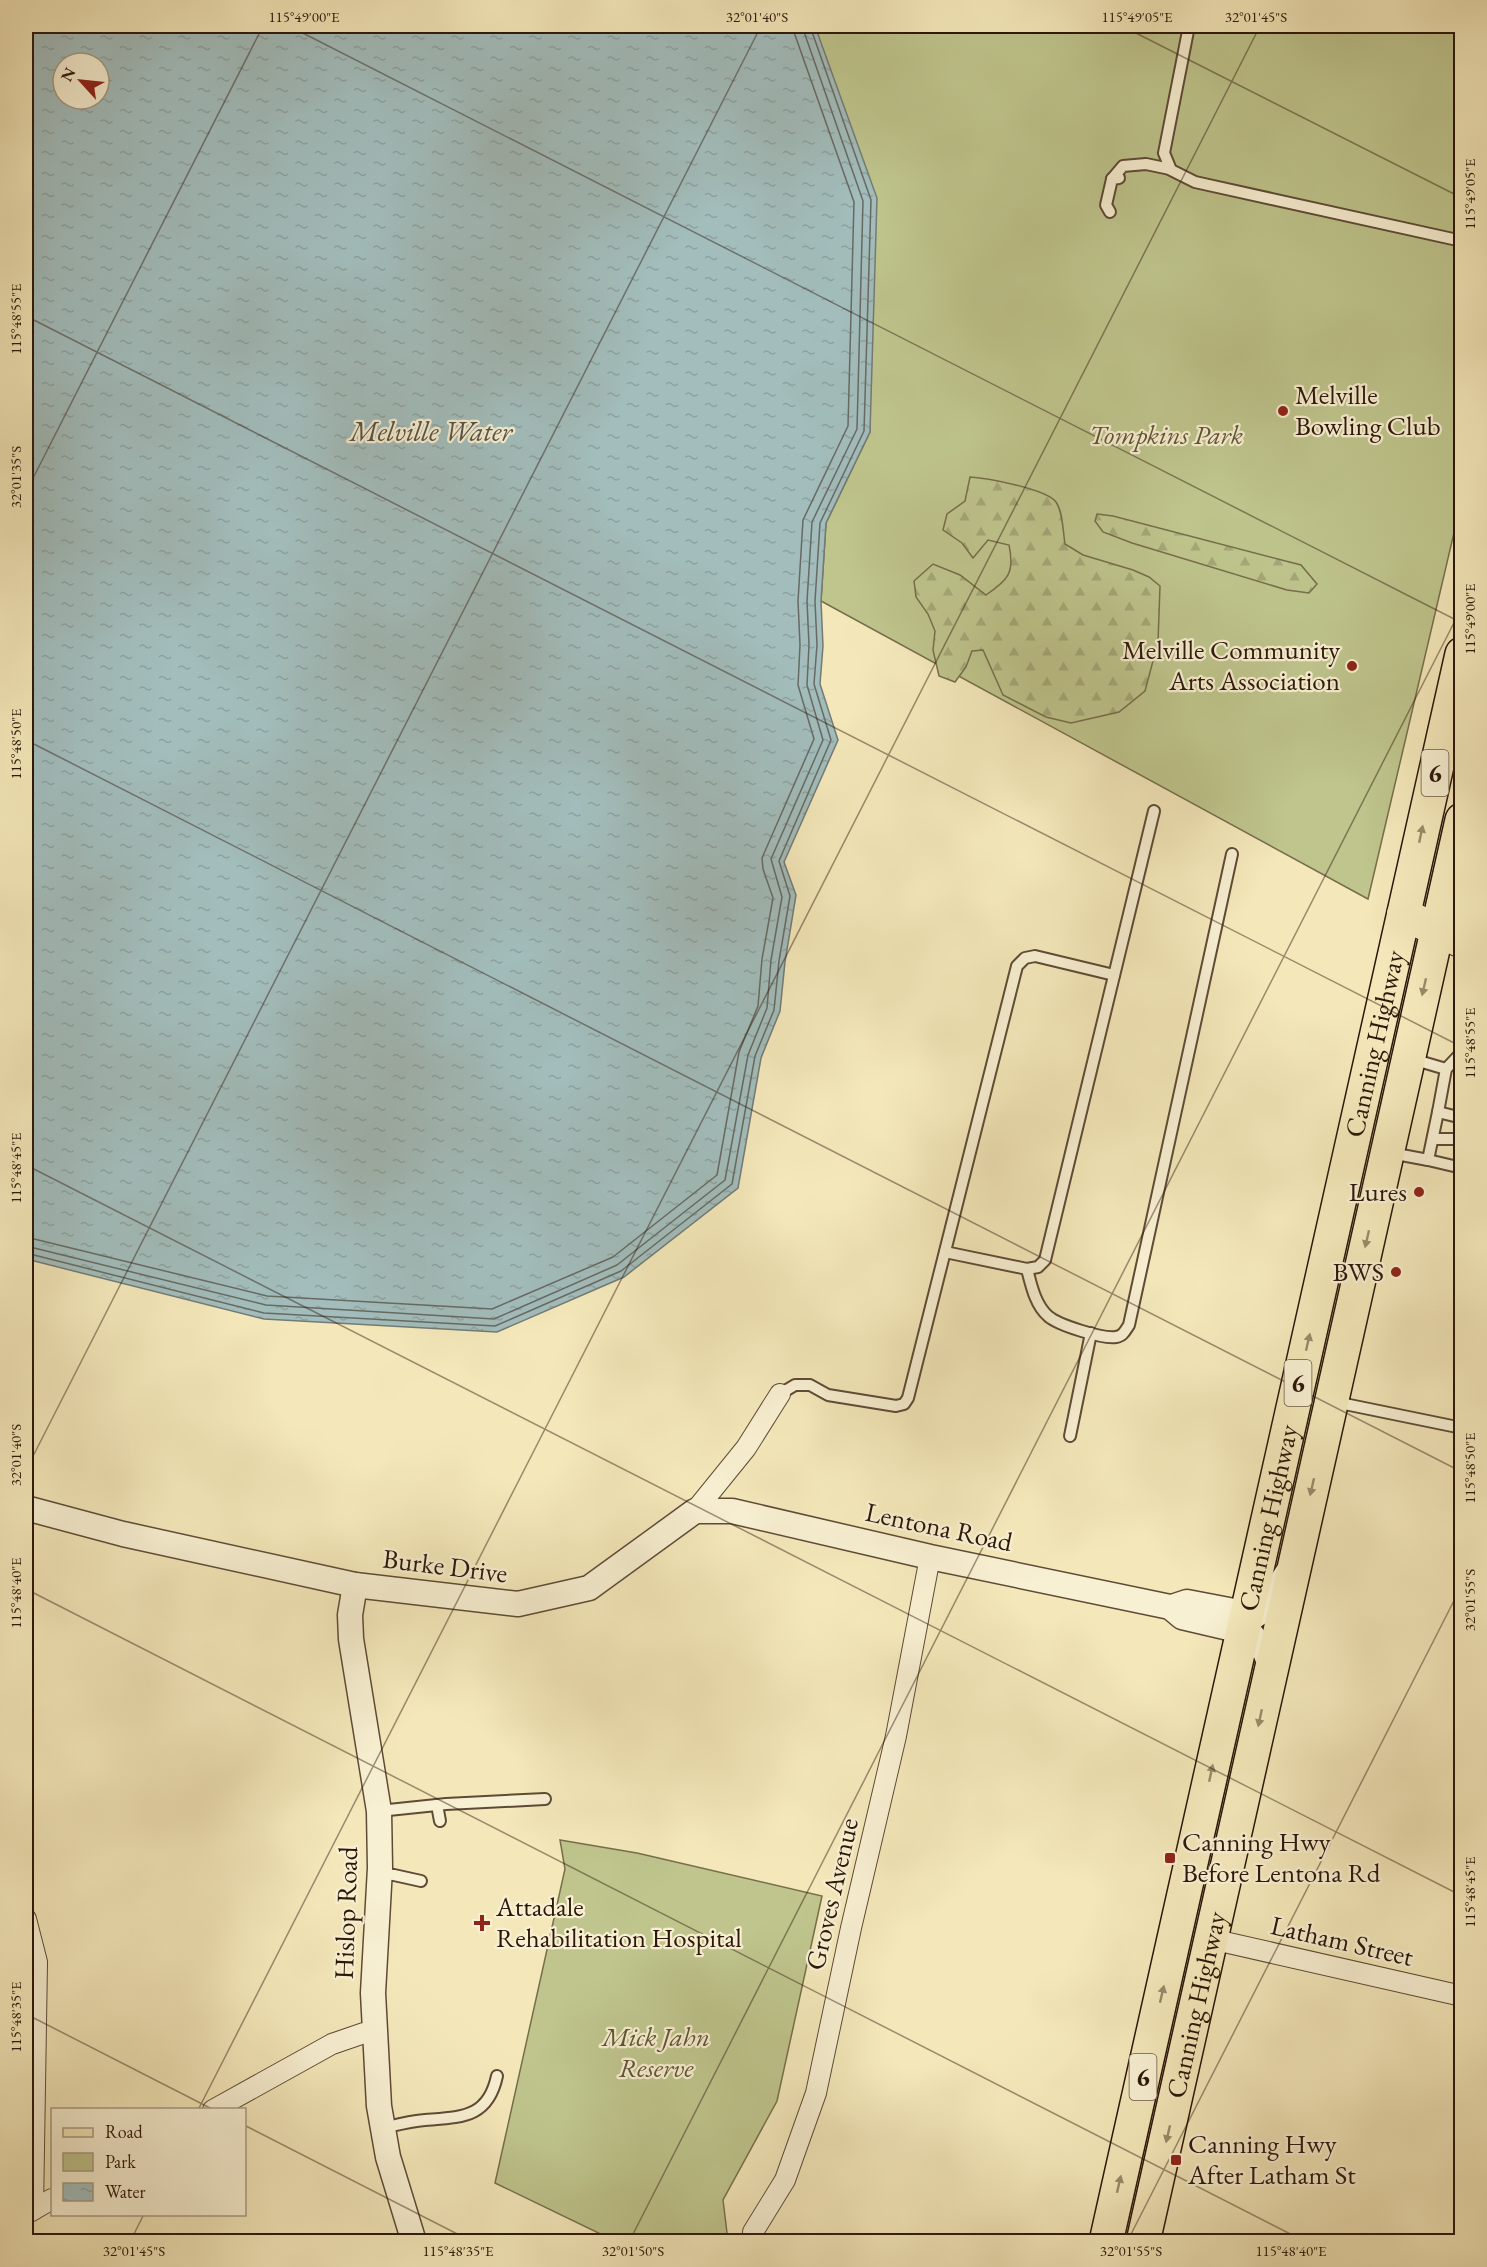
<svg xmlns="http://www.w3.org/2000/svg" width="1487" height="2267" viewBox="0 0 1487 2267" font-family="'EB Garamond',serif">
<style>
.green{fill:#bfc58d;stroke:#766e4c;stroke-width:1.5}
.forest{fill:url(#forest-firs);stroke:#766e4c;stroke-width:1.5}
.water{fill:url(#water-ripples);stroke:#737b75;stroke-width:1.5;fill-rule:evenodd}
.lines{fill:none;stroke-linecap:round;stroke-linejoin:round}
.shore{stroke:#676a63;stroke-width:1.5}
.service-casing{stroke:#5e4b36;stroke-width:14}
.minor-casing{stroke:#5e4b36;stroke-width:22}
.tertiary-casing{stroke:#5e4b36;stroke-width:27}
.primary-casing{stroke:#2c170a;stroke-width:34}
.trunk-casing{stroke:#2c170a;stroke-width:36}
.service{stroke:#f8f0d2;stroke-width:10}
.minor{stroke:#f8f0d2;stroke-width:20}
.tertiary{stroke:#f8f0d2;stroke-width:24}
.primary{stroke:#f4e8ba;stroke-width:32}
.trunk{stroke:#f4e8ba;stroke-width:33}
.oneway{fill:#9a8a6b}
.ticks{fill:none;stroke:#2c170a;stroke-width:1.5;stroke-opacity:0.45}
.poi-dot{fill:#8f2418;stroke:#f8f0d2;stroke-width:2}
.labels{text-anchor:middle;stroke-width:4.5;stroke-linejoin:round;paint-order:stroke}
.shield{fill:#f8f0d2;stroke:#695846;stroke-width:1.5}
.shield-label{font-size:26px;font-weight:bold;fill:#2c170a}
.poi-label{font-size:27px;fill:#2c170a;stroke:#f8f0d2;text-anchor:start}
.park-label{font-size:27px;font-style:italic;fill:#5f5438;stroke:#f8f0d2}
.street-label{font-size:27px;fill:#2c170a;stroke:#f8f0d2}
.water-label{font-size:28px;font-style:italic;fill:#555148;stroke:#f8f0d2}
.neatline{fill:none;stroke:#2c170a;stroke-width:2}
.ticks-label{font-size:15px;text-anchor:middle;fill:#2c170a}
</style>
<defs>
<pattern id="forest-firs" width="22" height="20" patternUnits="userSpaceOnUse" patternTransform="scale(1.5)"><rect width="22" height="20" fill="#bfc58d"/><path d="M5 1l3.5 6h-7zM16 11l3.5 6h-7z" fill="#a4a878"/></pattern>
<pattern id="water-ripples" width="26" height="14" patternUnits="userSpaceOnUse" patternTransform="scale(1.5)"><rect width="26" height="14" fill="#a2bdbc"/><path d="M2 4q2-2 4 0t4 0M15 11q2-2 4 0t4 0" fill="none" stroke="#8ca2a0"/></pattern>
</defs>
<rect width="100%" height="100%" fill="#f4e8ba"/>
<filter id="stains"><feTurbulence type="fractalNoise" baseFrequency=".00333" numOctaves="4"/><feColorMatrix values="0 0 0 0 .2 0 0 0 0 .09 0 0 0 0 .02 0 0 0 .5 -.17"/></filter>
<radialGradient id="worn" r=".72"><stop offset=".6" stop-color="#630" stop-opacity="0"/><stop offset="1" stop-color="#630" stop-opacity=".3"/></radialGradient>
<!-- green -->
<g class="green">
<path d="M815,26H1461V503L1368,899L821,601L826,523L870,432Z"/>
<path d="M560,1840L637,1853L822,1896L777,2101L723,2200L728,2241H615L495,2183L565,1869Z"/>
</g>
<!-- forest -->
<g class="forest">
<path d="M970,477C987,478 1046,489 1056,502C1063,512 1063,532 1065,544L1083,555L1133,570L1149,577L1160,586L1158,642L1145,691L1119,712L1071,723L1046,717L1003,695L983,650L972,651L966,667L955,682L939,676L933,650L935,631L928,614L916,597L914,581L933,564L960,575L986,595C1008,580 1015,573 1009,545L988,540L973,558L962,543L943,530L947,514L965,501Z"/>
<path d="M1097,514L1113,516L1301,565L1317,584L1309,593L1287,590L1132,543L1103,532L1095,521Z"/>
</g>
<!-- water -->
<path class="water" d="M26,26H815L877,198L870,432L826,523L821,601L823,646L820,684L838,740L784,862L796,895L785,962L780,1011L761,1058L738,1188L624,1277L497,1332L264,1319L26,1259ZM63,63H99V99H63Z"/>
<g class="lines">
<!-- shore -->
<g class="shore">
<path d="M26,1237L267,1296L492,1309L613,1257L717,1175L739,1052L758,1006L762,959L773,898L763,869L762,858L814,739L798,685L800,645L798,601L803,520L848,426L854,202L795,35L793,26"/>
<path d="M26,1246L266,1305L494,1319L617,1265L725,1180L748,1055L767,1008L771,960L782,897L771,859L823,740L807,685L809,645L807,601L812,522L857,429L863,201L802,26"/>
<path d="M26,1253L264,1313L495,1326L621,1271L732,1184L755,1056L774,1010L779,961L790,896L779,861L831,740L814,684L817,645L815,601L820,523L864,431L871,200L810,26"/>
</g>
<!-- service casing -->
<g class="service-casing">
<g id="service">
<path d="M1189,26L1164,153L1171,170L1195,182L1462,241"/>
<path d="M1112,179L1123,166L1146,164L1170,169"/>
<path d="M1110,212L1106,205L1112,179L1119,178"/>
<path d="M1462,1052L1446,1069L1438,1112L1462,1118"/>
<path d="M1412,1059L1446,1069"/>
<path d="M1433,1139H1462"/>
<path d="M1391,1153L1428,1160L1438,1112"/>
<path d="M1428,1160L1462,1168"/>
<path d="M945,1252L1027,1269L1038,1267L1045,1260L1154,811"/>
<path d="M1027,1269C1031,1284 1035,1305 1048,1316C1058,1325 1102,1339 1116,1337C1123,1336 1125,1331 1129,1325L1232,854"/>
<path d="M780,1394L795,1385H810L828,1395L896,1406L904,1404L908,1398L1017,966L1025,958L1035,956L1114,975"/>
<path d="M1335,1402L1462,1428"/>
<path d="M1070,1436L1091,1333"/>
<path d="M437,1805L440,1821"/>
<path d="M379,1811L446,1804L545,1799"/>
<path d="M379,1874L394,1875L421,1881"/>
<path d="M383,2128C396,2125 411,2121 425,2120C462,2117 488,2118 497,2076"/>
</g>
</g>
<!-- minor casing -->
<g class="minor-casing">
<g id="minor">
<path d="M695,1511L746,1448L780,1394"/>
<path d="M26,1919L37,1962L33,2210"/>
<path d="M1211,1939L1462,1996"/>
<path d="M213,2110L332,2044L364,2033H374"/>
<path d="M26,2214L52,2199"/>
<path d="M753,2232L785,2180L816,2093L851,1928L896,1736L930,1557"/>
</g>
</g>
<!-- tertiary casing -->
<g class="tertiary-casing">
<g id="tertiary">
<path d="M26,1508L123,1534L355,1585L518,1604L589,1588L695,1511H732L930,1557L1170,1607L1182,1617L1229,1628L1244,1624L1263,1610L1287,1573"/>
<path d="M355,1585L350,1615L351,1639L379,1811L380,1868L373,1993L379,2106L388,2157L414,2242"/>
<path d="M1175,1606L1187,1602L1234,1611L1265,1652L1271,1668"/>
</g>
</g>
<!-- primary casing -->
<g class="primary-casing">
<path id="primary" d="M1403,914L1462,942"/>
</g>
<!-- trunk casing -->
<g class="trunk-casing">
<g id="trunk">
<path id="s1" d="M1106,2242L1462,654"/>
<path id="s2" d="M1143,2242L1462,820"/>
</g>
</g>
<!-- service -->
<use href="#service" class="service"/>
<!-- minor -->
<use href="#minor" class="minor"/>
<!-- tertiary -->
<use href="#tertiary" class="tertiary"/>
<!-- primary -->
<use href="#primary" class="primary"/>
<!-- trunk -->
<use href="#trunk" class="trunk"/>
</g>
<!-- one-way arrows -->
<defs><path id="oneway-solid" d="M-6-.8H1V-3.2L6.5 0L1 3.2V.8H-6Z" transform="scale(1.5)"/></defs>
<g class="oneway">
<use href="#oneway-solid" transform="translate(1421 834) rotate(-78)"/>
<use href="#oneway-solid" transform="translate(1424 987) rotate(103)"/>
<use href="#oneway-solid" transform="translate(1367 1239) rotate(103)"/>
<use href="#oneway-solid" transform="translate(1308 1342) rotate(-77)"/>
<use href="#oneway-solid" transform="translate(1312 1487) rotate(103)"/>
<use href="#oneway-solid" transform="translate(1260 1718) rotate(102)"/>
<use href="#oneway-solid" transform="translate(1211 1773) rotate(-78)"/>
<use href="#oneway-solid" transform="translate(1162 1994) rotate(-77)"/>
<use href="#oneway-solid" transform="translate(1168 2134) rotate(103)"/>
<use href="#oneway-solid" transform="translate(1119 2184) rotate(-77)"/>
</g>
<!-- ticks -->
<path class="ticks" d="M289,26L1462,623M1122,26L1462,198M26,316L1462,1047M26,492L263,26M26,740L1462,1472M26,1165L1462,1896M26,1470L761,26M26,1589L1306,2242M26,2014L214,2110M198,2110L1260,26M244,2125L473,2242M130,2242L144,2214M629,2242L1462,607M1127,2242L1462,1585"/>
<!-- markers -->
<g class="poi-dot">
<circle cx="1283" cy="411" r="6"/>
<circle cx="1352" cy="666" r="6"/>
<circle cx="1419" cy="1192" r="6"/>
<circle cx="1396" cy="1272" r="6"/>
<rect x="1164" y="1852" width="12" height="12" rx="3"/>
<path d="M479 1914h6v6h6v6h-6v6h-6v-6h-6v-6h6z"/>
<rect x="1170" y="2154" width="12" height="12" rx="3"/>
</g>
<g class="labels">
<!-- shield labels -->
<g class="shield">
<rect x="1421.5" y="750" width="27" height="46" rx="4.5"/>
<rect x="1284.5" y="1360" width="27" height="46" rx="4.5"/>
<rect x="1129.5" y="2054" width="27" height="46" rx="4.5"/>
</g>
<g class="shield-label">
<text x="1435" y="782">6</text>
<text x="1298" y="1392">6</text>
<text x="1143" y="2086">6</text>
</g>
<!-- poi labels -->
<g class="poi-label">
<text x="1295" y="404">Melville<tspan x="1295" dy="31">Bowling Club</tspan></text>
<text x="1340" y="659" text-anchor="end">Melville Community<tspan x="1340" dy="31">Arts Association</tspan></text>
<text x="1407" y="1201" text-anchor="end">Lures</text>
<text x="1384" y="1281" text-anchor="end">BWS</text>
<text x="1182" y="1851">Canning Hwy<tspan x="1182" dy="31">Before Lentona Rd</tspan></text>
<text x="496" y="1916">Attadale<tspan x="496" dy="31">Rehabilitation Hospital</tspan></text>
<text x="1188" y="2153">Canning Hwy<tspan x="1188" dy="31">After Latham St</tspan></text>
</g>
<!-- park labels -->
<g class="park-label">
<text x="1166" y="444">Tompkins Park</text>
<text x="656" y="2046">Mick Jahn<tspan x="656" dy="31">Reserve</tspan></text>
</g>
<!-- street labels -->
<g class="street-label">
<text dy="9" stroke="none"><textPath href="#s1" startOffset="1228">Canning Highway</textPath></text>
<text dy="9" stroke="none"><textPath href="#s1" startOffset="742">Canning Highway</textPath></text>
<text transform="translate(939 1527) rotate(12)" y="9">Lentona Road</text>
<text transform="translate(445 1566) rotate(7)" y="9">Burke Drive</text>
<text transform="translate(832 1894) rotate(-77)" y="9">Groves Avenue</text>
<text transform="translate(346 1913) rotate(-88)" y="9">Hislop Road</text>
<text transform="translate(1342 1941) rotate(13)" y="9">Latham Street</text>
<text dy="9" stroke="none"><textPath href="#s2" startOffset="243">Canning Highway</textPath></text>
</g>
<!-- water labels -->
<g class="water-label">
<text x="431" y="441">Melville Water</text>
</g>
</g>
<!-- margin -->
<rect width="1487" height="2267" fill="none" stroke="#f4e8ba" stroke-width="66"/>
<!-- legend -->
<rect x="51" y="2108" width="195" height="108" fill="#f8f0d2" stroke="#a69982" stroke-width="1.5"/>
<rect x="63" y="2128" width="30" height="9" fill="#f4e8ba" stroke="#a69982" stroke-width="1.5"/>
<text x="105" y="2138" font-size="18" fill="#2c170a">Road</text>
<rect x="63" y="2153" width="30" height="18" fill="#bfc58d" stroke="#a69982" stroke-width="1.5"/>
<text x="105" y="2168" font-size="18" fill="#2c170a">Park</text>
<rect x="63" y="2183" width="30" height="18" fill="url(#water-ripples)" stroke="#a69982" stroke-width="1.5"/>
<text x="105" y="2198" font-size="18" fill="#2c170a">Water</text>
<!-- north arrow -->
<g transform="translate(81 81) rotate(297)"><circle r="28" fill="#f8f0d2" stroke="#a69982" stroke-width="1.5"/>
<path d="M0-4.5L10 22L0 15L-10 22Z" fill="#8f2418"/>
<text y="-9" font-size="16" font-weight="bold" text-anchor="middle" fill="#2c170a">N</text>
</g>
<rect x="33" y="33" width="1421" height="2201" class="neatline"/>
<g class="ticks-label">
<text x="304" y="22">115°49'00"E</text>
<text x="757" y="22">32°01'40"S</text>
<text x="1137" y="22">115°49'05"E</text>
<text x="1256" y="22">32°01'45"S</text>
<text transform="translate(1470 194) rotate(-90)" y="5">115°49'05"E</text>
<text transform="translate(16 319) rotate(-90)" y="5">115°48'55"E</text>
<text transform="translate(16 477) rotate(-90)" y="5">32°01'35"S</text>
<text transform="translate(1470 619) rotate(-90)" y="5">115°49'00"E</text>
<text transform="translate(16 744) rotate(-90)" y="5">115°48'50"E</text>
<text transform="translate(1470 1043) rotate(-90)" y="5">115°48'55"E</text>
<text transform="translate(16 1168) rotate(-90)" y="5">115°48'45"E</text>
<text transform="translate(16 1455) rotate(-90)" y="5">32°01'40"S</text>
<text transform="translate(1470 1468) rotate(-90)" y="5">115°48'50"E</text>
<text transform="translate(16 1593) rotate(-90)" y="5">115°48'40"E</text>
<text transform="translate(1470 1600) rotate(-90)" y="5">32°01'55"S</text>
<text transform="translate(1470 1892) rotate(-90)" y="5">115°48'45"E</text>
<text transform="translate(16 2017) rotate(-90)" y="5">115°48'35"E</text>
<text x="134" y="2256">32°01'45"S</text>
<text x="458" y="2256">115°48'35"E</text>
<text x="633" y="2256">32°01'50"S</text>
<text x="1131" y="2256">32°01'55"S</text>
<text x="1291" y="2256">115°48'40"E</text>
</g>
<rect width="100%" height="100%" filter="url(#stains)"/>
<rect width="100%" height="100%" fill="url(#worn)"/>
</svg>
